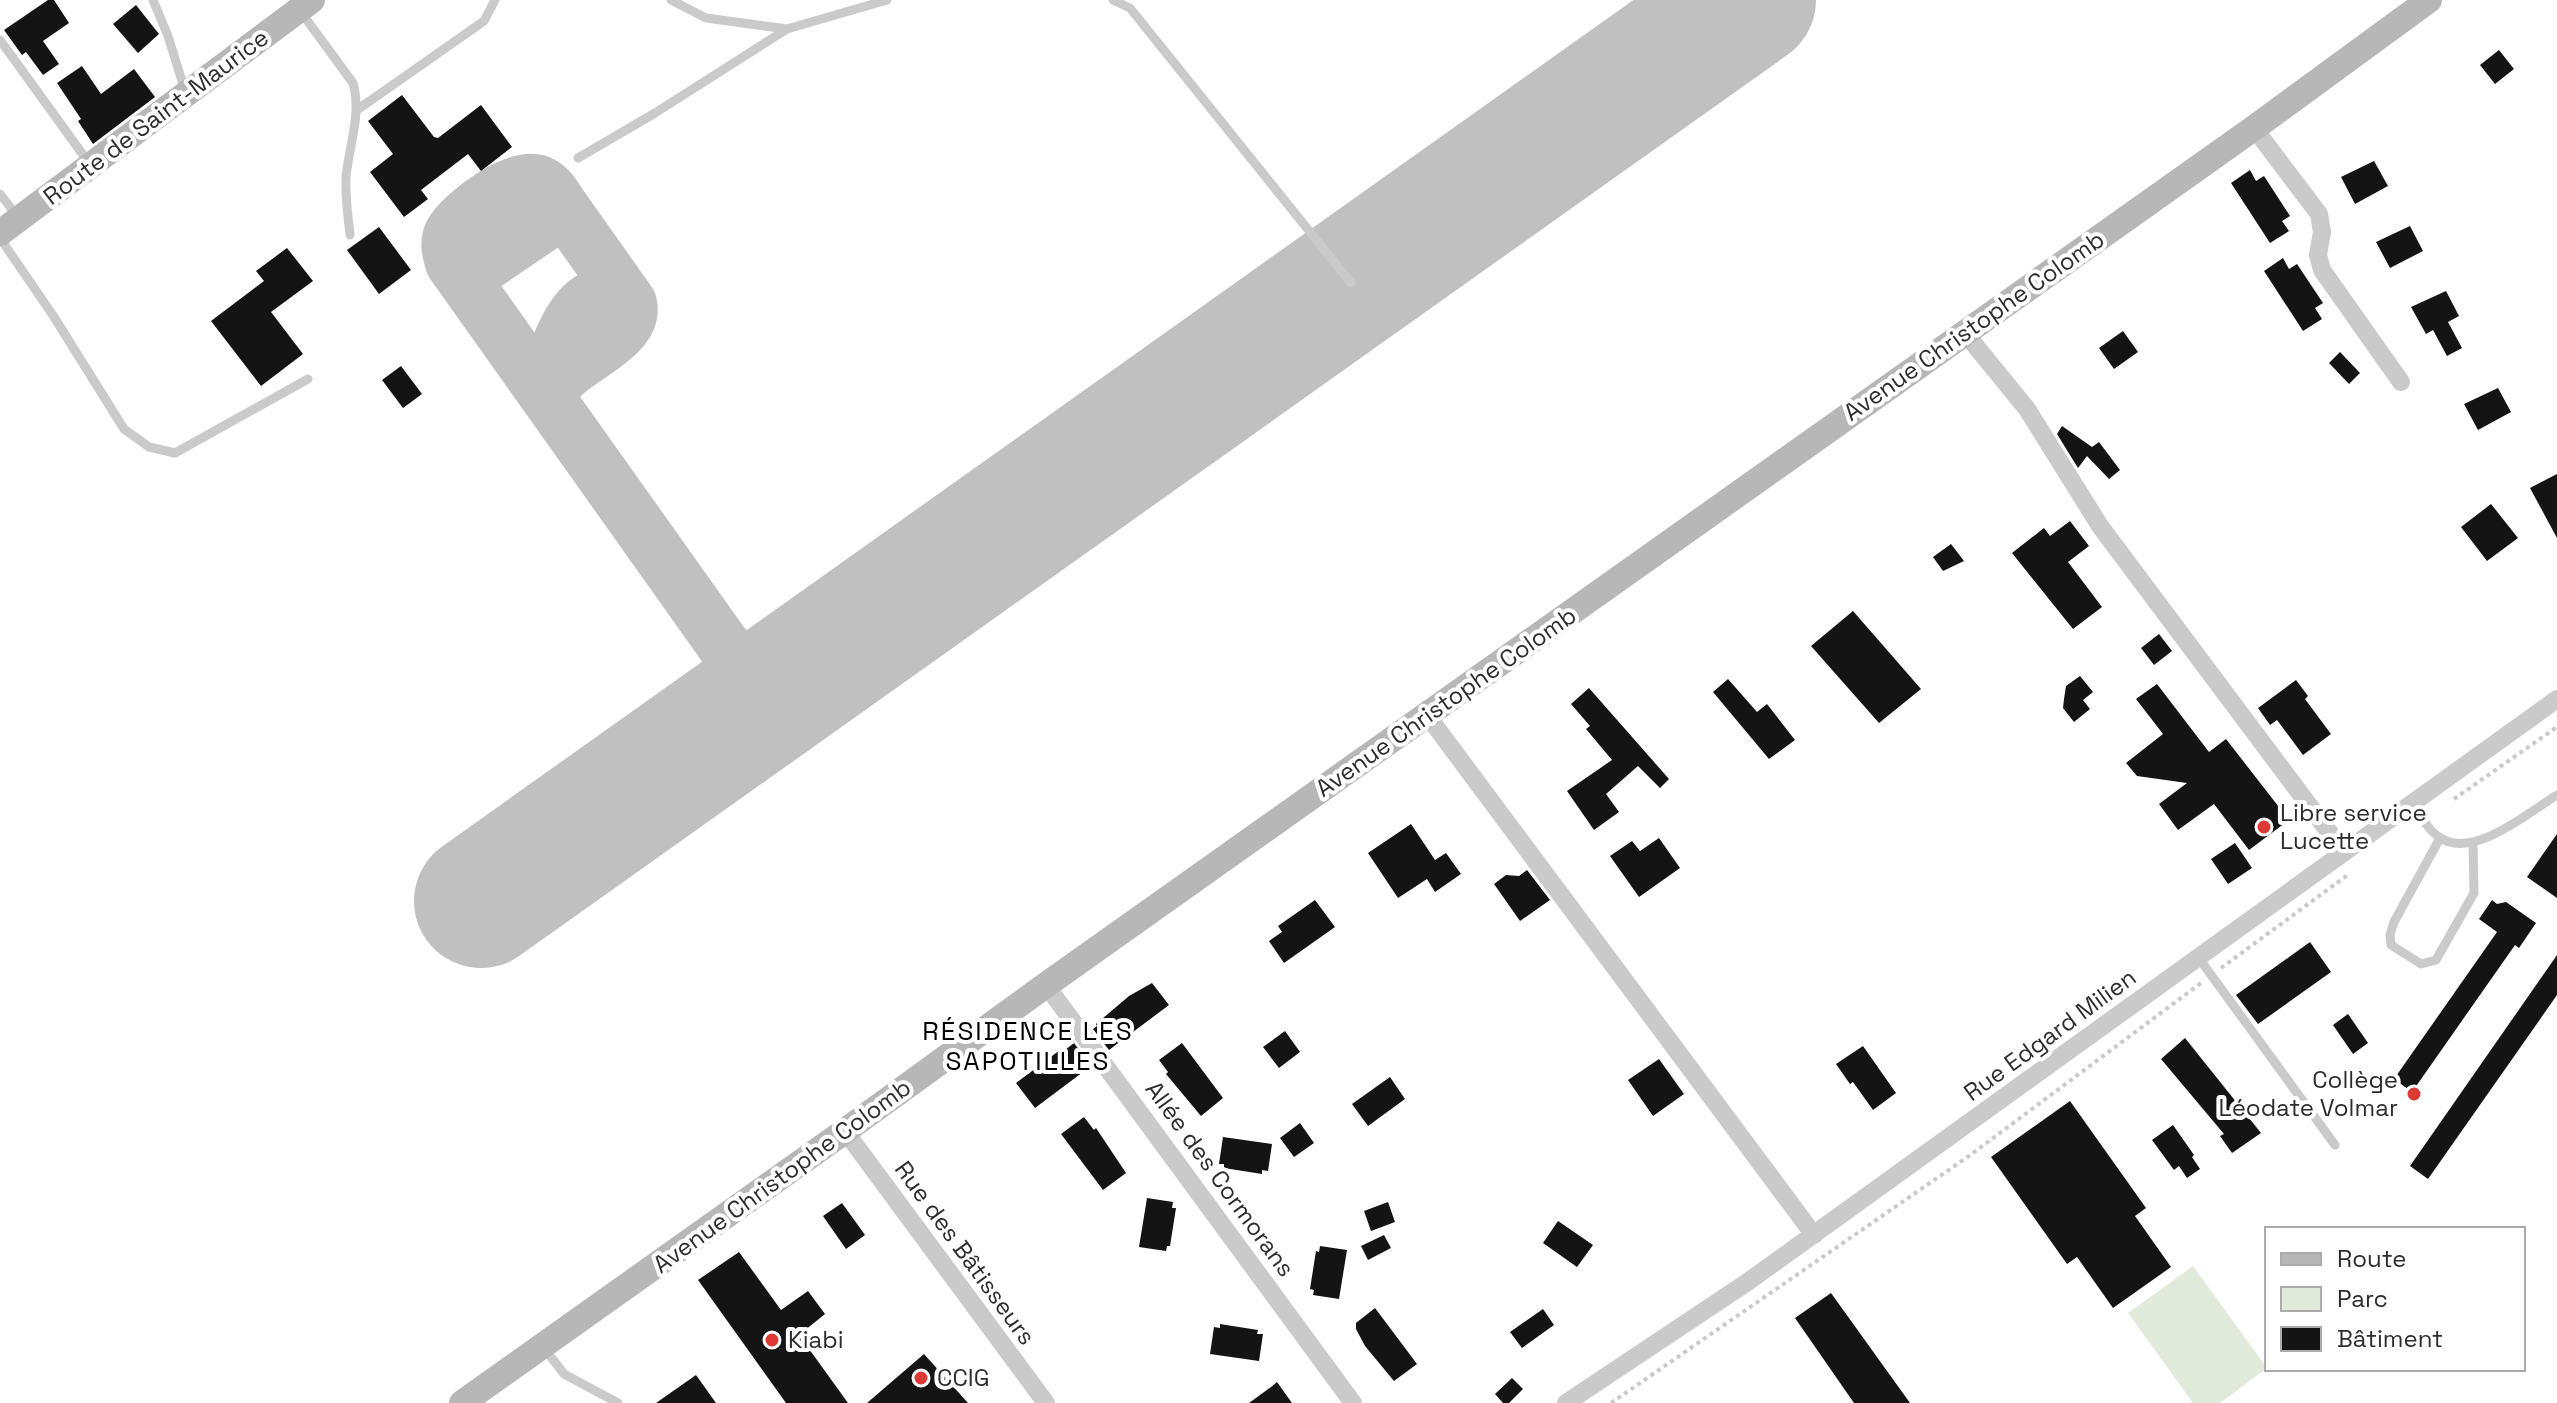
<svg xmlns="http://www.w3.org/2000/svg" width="2557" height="1403" viewBox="0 0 2557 1403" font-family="'Space Grotesk',sans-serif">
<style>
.green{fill:#e2eadb}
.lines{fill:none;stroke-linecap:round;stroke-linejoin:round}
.taxiway{stroke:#c0c0c0;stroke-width:54}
.runway{stroke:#c0c0c0;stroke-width:134}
.building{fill:#141414}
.path{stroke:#cacaca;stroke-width:4;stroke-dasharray:4 4;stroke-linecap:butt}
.lane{stroke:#cacaca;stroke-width:9}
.street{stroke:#cacaca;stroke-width:18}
.secondary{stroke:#b7b7b7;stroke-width:26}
.poi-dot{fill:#de3a35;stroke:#fff;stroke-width:3}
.labels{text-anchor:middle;stroke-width:8;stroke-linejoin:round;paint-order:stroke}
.street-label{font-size:24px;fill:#2d2d2d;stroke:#fff}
.poi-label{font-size:24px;fill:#2d2d2d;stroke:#fff;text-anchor:start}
.neighbourhood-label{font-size:26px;letter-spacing:2px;fill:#000;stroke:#fff}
</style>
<rect width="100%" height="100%" fill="#fff"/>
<polygon class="green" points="2193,1266 2267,1368 2220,1403 2193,1403 2128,1313"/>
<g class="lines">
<g class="taxiway">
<path d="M471,287V280L477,270L555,217L560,204C554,195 549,186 539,182C516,173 462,213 451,233C446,243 449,252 452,263L732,657C746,697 732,714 705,742"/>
<path d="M547,371C564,336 575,284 624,295"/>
<path d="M551,401C553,393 555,384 561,378C579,357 638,336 630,303L560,204"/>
<path d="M732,657C762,675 776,675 809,668"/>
<path d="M481,901C424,862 531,854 552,851"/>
</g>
<polyline class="runway" points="481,901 1749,0"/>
</g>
<g class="building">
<polygon points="48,0 54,0 69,23 43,41 59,64 43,75 26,52 22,55 4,30"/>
<polygon points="136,5 159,34 138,53 113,24"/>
<polygon points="2499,50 2514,69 2495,84 2480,65"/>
<polygon points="82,66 101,94 134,69 155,97 93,144 78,121 81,119 57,83"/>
<polygon points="402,95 434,137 438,138 481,105 512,147 481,171 468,154 421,190 428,199 404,217 370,172 393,154 368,121"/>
<polygon points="2374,161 2388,186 2355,204 2341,177"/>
<polygon points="2250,170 2256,181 2264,176 2290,216 2282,221 2289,231 2270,243 2231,183"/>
<polygon points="2410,226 2423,251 2390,268 2376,242"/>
<polygon points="379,227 411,270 379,294 347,250"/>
<polygon points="287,248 313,281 271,312 303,354 261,386 211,321 264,281 256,271"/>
<polygon points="2283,258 2289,269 2297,264 2323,303 2315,308 2322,319 2303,331 2264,271"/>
<polygon points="2446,291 2459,316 2448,322 2462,348 2447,356 2433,330 2426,334 2411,307"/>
<polygon points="2123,331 2138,352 2114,369 2099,348"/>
<polygon points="2340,352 2360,373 2349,384 2329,363"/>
<polygon points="401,366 422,394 403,408 382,380"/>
<polygon points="2498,388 2511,412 2478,430 2464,404"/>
<polygon points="2062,426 2092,447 2099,442 2120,470 2109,479 2087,456 2078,468 2057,434"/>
<polygon points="2557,474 2557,538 2530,488"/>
<polygon points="2491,504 2518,538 2487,561 2461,527"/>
<polygon points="2070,521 2089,546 2068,562 2102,607 2073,629 2012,553 2044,528 2050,536"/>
<polygon points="1951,544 1964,561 1943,571 1933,557"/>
<polygon points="1853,611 1921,689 1879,723 1811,646"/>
<polygon points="2159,634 2172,651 2154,665 2141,648"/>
<polygon points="2080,676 2093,692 2083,700 2090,709 2074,722 2063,708 2064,699 2066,686"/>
<polygon points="1728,679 1757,712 1767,704 1795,740 1769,759 1713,692"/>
<polygon points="2296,680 2308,696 2305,699 2331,734 2303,755 2277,720 2270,725 2258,708"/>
<polygon points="2157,684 2209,752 2226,739 2289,820 2249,850 2214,804 2178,830 2159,804 2187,783 2137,776 2126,763 2163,734 2136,699"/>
<polygon points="1589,688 1669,779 1660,788 1638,766 1606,794 1619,812 1594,830 1567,791 1612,760 1586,729 1590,726 1571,704"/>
<polygon points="1411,824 1435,860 1446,853 1461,874 1435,892 1427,879 1398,898 1368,853"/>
<polygon points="2557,834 2557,898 2527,877"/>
<polygon points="1659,838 1680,868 1639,897 1610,856 1632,841 1640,851"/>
<polygon points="2235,843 2252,868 2228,884 2211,859"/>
<polygon points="1527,870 1550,900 1520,921 1494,884 1506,875 1519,876"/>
<polygon points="1315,900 1335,927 1284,963 1269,941 1282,932 1278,926"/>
<polygon points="2492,900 2497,904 2506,902 2536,923 2519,948 2515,945 2412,1092 2394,1079 2497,932 2479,919"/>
<polygon points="2310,942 2331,972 2258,1024 2236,995"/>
<polygon points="2557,955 2557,995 2428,1179 2410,1166"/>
<polygon points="1152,983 1169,1005 1109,1050 1093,1029 1097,1026 1096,1024 1129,996"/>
<polygon points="2348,1014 2368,1043 2353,1054 2333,1025"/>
<polygon points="1285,1031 1300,1052 1279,1068 1263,1047"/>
<polygon points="2185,1038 2261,1133 2232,1153 2220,1136 2224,1134 2161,1059"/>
<polygon points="1074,1043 1091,1066 1035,1108 1016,1083 1060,1050 1061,1053"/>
<polygon points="1182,1043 1223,1098 1201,1116 1166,1074 1168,1072 1159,1060"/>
<polygon points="1863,1046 1896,1093 1873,1110 1853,1082 1850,1084 1836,1064"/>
<polygon points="1659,1059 1684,1094 1653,1116 1628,1080"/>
<polygon points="1390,1077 1405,1099 1368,1126 1352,1104"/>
<polygon points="2070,1101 2146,1208 2135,1216 2171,1267 2113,1308 2077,1257 2067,1264 1991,1157"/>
<polygon points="1084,1117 1094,1130 1096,1128 1126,1173 1103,1190 1061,1134"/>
<polygon points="1300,1123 1314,1143 1294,1157 1280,1138"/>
<polygon points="2173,1125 2194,1155 2192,1157 2200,1169 2187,1178 2179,1166 2174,1170 2152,1140"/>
<polygon points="1223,1137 1272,1144 1268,1171 1262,1170 1262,1174 1224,1168 1224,1164 1219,1164"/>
<polygon points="1147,1198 1173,1202 1172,1208 1176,1208 1170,1246 1167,1246 1166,1251 1139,1247"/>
<polygon points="1388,1202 1395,1222 1371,1231 1364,1211"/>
<polygon points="842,1203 865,1235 846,1249 823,1216"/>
<polygon points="1558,1221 1593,1245 1577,1267 1543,1243"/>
<polygon points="1384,1235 1391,1248 1368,1260 1361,1246"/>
<polygon points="1320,1246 1347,1250 1339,1299 1313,1295 1314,1290 1310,1289 1316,1251 1319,1252"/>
<polygon points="739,1252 781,1310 808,1291 825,1314 799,1335 848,1403 786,1403 698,1280"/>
<polygon points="1831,1293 1910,1403 1854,1403 1795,1318"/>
<polygon points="1375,1308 1417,1364 1394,1381 1365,1346 1356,1329 1356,1323"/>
<polygon points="1543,1309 1554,1325 1522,1348 1510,1332"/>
<polygon points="1220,1324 1258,1330 1257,1334 1263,1334 1259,1361 1210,1354 1214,1327 1220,1328"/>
<polygon points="924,1354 968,1403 867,1403"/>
<polygon points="696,1375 716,1403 656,1403"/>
<polygon points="1512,1378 1523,1389 1509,1403 1503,1403 1495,1394"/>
<polygon points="1277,1382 1292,1403 1249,1403 1271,1387"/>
</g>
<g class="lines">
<g class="path">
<polyline points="2454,799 2557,727"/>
<polyline points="2221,968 2349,874"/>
<polyline points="1611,1403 1969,1156 2201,983"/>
</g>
<g class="lane">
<polyline points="153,0 168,36 185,91"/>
<polyline points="671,0 706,18 787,29 887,0"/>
<polyline points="1113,0 1130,8 1351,283"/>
<path d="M301,12L353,83C362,113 349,146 346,177C345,196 348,216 350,235"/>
<polyline points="0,40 89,163"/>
<polyline points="357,110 484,21 495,0"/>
<polyline points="578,158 655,113 787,29"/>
<polyline points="0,194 17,216"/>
<polyline points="0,238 54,317 124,429 149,447 175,453 308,379"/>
<path d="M2414,802C2420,815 2427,829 2439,837C2472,861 2529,812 2557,795"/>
<polyline points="2440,838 2394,922 2390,935 2391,945 2421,964 2436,960 2474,893 2473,843"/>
<polyline points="2198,957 2335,1145"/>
<polyline points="545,1349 564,1374 618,1403"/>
</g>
<g class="street">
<polyline points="2254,128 2319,214 2322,232 2318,255 2322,270 2401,382"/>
<polyline points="1965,333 2027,409 2100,526 2344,852"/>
<polyline points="1427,715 1814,1235"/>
<polyline points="1046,985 1353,1403"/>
<polyline points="845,1131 1046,1403"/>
<polyline points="1566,1403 1749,1281 2557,699"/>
</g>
<g class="secondary">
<polyline points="0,233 312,0"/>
<polyline points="462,1403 845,1131 1046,985 2254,128 2429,0"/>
</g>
</g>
<g class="poi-dot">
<circle cx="2264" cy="827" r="8"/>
<circle cx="2414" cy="1094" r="8"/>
<circle cx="772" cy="1340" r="8"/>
<circle cx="921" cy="1378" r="8"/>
</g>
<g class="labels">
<g class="street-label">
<text transform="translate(156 117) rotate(-37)" y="8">Route de Saint-Maurice</text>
<text transform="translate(1974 326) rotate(-35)" y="8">Avenue Christophe Colomb</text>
<text transform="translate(1446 702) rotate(-35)" y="8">Avenue Christophe Colomb</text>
<text transform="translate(2050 1035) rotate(-36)" y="8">Rue Edgard Milien</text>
<text transform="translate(782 1176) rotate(-36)" y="8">Avenue Christophe Colomb</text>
<text transform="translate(1220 1179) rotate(54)" y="8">Allée des Cormorans</text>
<text transform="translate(965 1253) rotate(54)" y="8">Rue des Bâtisseurs</text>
</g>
<g class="poi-label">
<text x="2280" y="821">Libre service<tspan x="2280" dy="28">Lucette</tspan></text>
<text x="2398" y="1088" text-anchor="end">Collège<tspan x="2398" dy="28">Léodate Volmar</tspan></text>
<text x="788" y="1348">Kiabi</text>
<text x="937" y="1386">CCIG</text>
</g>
<g class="neighbourhood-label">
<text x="1028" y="1040">RÉSIDENCE LES<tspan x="1028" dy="30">SAPOTILLES</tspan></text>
</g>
</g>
<rect x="2265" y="1227" width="260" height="144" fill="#ffffff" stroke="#ababab" stroke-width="2"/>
<rect x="2281" y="1253" width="40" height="12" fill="#b7b7b7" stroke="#ababab" stroke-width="2"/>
<text x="2337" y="1267" font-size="24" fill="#2d2d2d">Route</text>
<rect x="2281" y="1287" width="40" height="24" fill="#e2eadb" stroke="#ababab" stroke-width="2"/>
<text x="2337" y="1307" font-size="24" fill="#2d2d2d">Parc</text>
<rect x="2281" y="1327" width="40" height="24" fill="#141414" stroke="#ababab" stroke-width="2"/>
<text x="2337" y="1347" font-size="24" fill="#2d2d2d">Bâtiment</text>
</svg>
